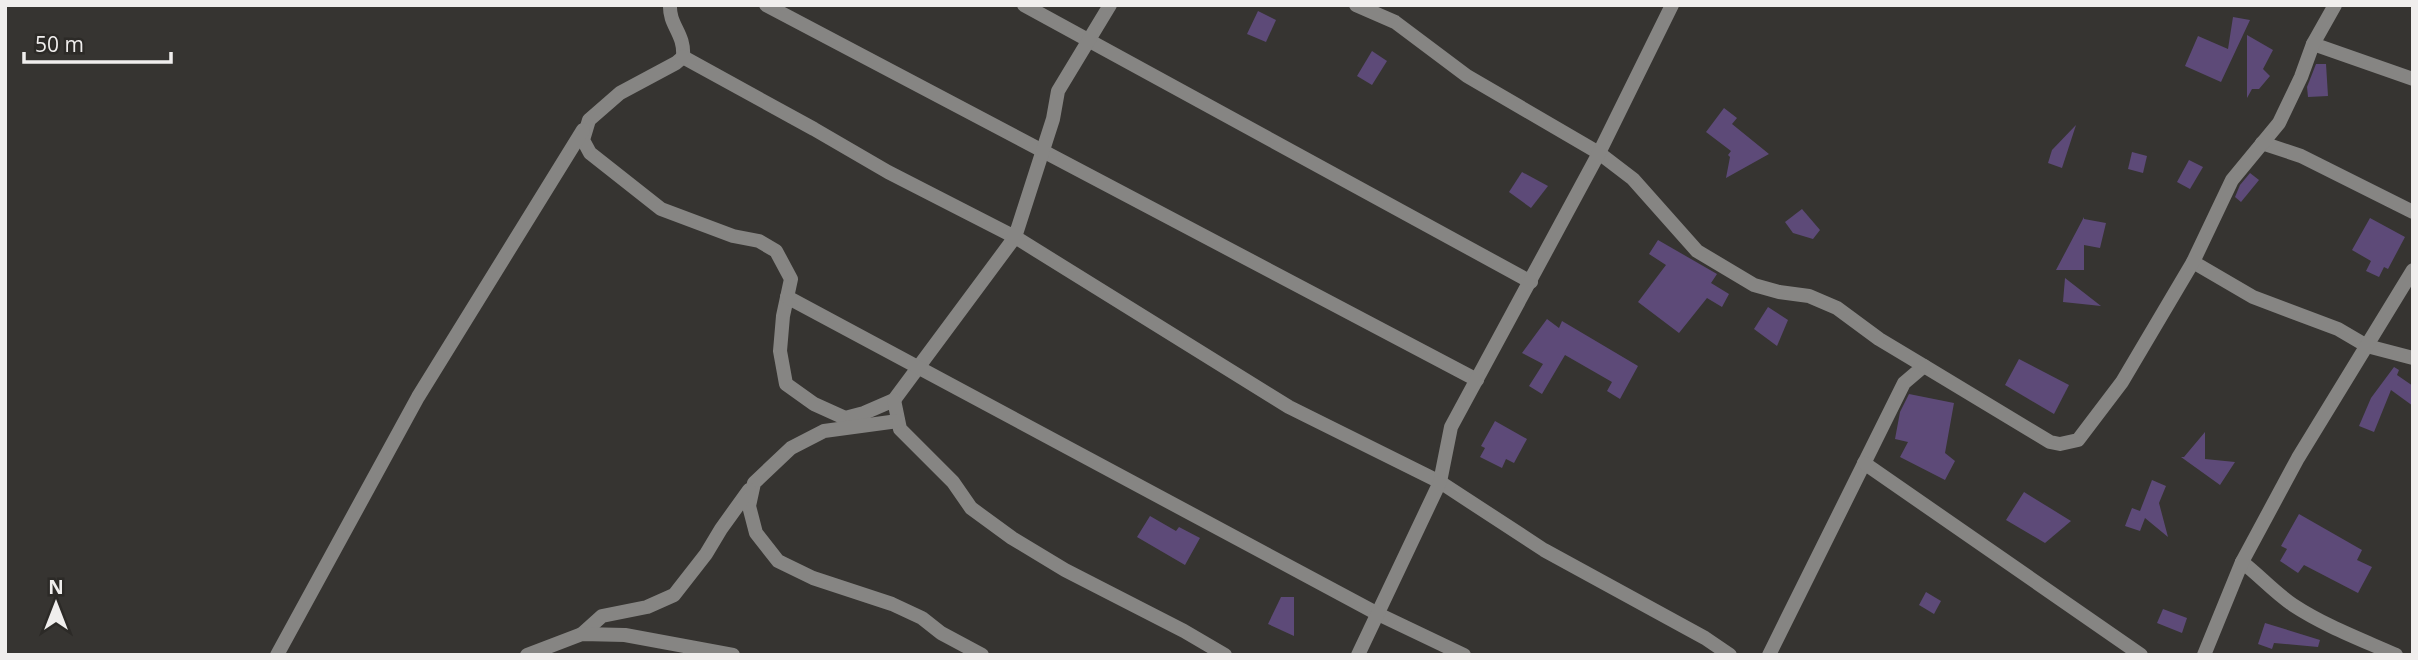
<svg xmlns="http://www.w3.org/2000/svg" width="2418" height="660" viewBox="0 0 2418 660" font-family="'Open Sans',sans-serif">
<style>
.building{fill:#5d4a78}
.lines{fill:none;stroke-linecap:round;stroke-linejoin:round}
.minor{stroke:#868583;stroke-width:14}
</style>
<rect width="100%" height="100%" fill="#363431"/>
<g class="building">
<polygon points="1258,11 1276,20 1266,42 1247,34"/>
<polygon points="2233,17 2250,20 2221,82 2185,66 2198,36 2228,49"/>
<polygon points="2247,35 2273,50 2263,69 2270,76 2259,89 2252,89 2247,98"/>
<polygon points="1372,51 1387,61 1372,85 1357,76"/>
<polygon points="2316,64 2326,64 2328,96 2308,97 2307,87"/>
<polygon points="1724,108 1737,118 1732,124 1769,154 1726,178 1730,157 1728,155 1731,151 1706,132"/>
<polygon points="2076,125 2062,168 2048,163 2052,150"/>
<polygon points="2132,152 2147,156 2143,173 2128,169"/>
<polygon points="2189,160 2203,167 2190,189 2177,182"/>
<polygon points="1522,172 1548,186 1531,208 1509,192"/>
<polygon points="2250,173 2259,180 2241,202 2235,197 2240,185"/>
<polygon points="1802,209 1820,230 1813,239 1793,233 1785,222"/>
<polygon points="2084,217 2084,219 2106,223 2100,248 2084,245 2084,270 2056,270"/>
<polygon points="2370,218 2405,237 2388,269 2384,267 2379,277 2366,271 2371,261 2352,250"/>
<polygon points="1658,240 1717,274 1711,283 1729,294 1722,307 1707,298 1679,333 1638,302 1666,265 1649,254"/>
<polygon points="2065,278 2101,306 2063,302"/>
<polygon points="1768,307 1788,320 1777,346 1754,329"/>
<polygon points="1547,319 1559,328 1562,321 1638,366 1620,399 1607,391 1612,382 1565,355 1542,394 1529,386 1543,364 1522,353"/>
<polygon points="2019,359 2069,385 2054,414 2005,385"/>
<polygon points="2394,367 2399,370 2397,375 2413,386 2413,406 2391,390 2374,432 2359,426 2371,398"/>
<polygon points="1909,394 1954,403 1945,453 1955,461 1945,480 1900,457 1908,442 1895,439 1900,412"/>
<polygon points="1495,421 1527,439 1514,463 1506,459 1502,468 1480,457 1485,448 1481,446"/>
<polygon points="2205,432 2205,459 2235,462 2220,485 2181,457 2184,457"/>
<polygon points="2152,480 2166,486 2159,503 2168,537 2145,518 2140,531 2125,526 2132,508 2140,511"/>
<polygon points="2024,492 2071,521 2045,543 2006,520"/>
<polygon points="2299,514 2362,550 2357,560 2372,567 2358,593 2304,565 2298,573 2280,561 2287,549 2281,546"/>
<polygon points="1150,516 1176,531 1179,527 1200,538 1185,565 1137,537"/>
<polygon points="1926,592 1941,601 1934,614 1919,605"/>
<polygon points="1281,597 1294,597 1294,636 1268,624"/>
<polygon points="2163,609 2187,618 2182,633 2157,623"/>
<polygon points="2265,623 2320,640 2318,647 2274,643 2272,649 2258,644"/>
</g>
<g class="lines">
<g class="minor">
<path d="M670,5C669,26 685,33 683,57"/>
<polyline points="766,5 1477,380"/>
<polyline points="1024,5 1531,282"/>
<polyline points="1110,5 1058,91 1053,119 1015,237 888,172 814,129 683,57 676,63 620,93 589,120 583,140 590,153 661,209 733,236 759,241 776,251 791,279 783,316 780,351 786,384 814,404 845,418 864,413 894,400 1015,237 1289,407 1440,482 1544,550 1705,638 1730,655"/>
<polyline points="1356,5 1395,22 1467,76 1599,153 1633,179 1697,251 1754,285 1779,292 1809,296 1837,308 1879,339 1924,366 1904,383 1769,655"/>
<polyline points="2313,44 2413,79"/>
<polyline points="2262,143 2301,156 2413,212"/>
<polyline points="2193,262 2253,297 2338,329 2367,346 2413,358"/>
<polyline points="787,297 1378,614 1464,655"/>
<polyline points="1924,366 2050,442 2060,444 2078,440 2122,382 2193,262 2232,180 2279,123 2301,77 2313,44 2335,5"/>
<polyline points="894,400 900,429 953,482 971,508 1012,538 1065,570 1184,631 1225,655"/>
<polyline points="898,421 824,431 791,448 754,483 749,506 756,533 778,561 813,578 892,604 922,618 941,633 982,655"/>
<polyline points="1864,463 2141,655"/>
<path d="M2242,562C2260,576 2274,592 2293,605C2325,626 2360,639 2396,655"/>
<polyline points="582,634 602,616 647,607 674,595 706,554 721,529 749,490"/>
<polyline points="277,655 418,397 583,130"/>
<polyline points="527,655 582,634 625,635 733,655"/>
<polyline points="1358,655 1440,482 1451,427 1599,153 1672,5"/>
<polyline points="2204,655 2242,562 2298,458 2413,270"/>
</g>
</g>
<rect width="2418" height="660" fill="none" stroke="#f0eeed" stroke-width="14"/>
<g transform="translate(56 604)" stroke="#2c2a27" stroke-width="5" paint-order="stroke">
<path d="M0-5L12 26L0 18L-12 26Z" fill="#f0eeed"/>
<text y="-10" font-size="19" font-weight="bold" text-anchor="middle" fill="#f0eeed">N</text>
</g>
<path d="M24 52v10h147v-10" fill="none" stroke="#f0eeed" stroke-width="3.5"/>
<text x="35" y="52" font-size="21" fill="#f0eeed" stroke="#2c2a27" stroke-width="5" paint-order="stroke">50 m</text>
</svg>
